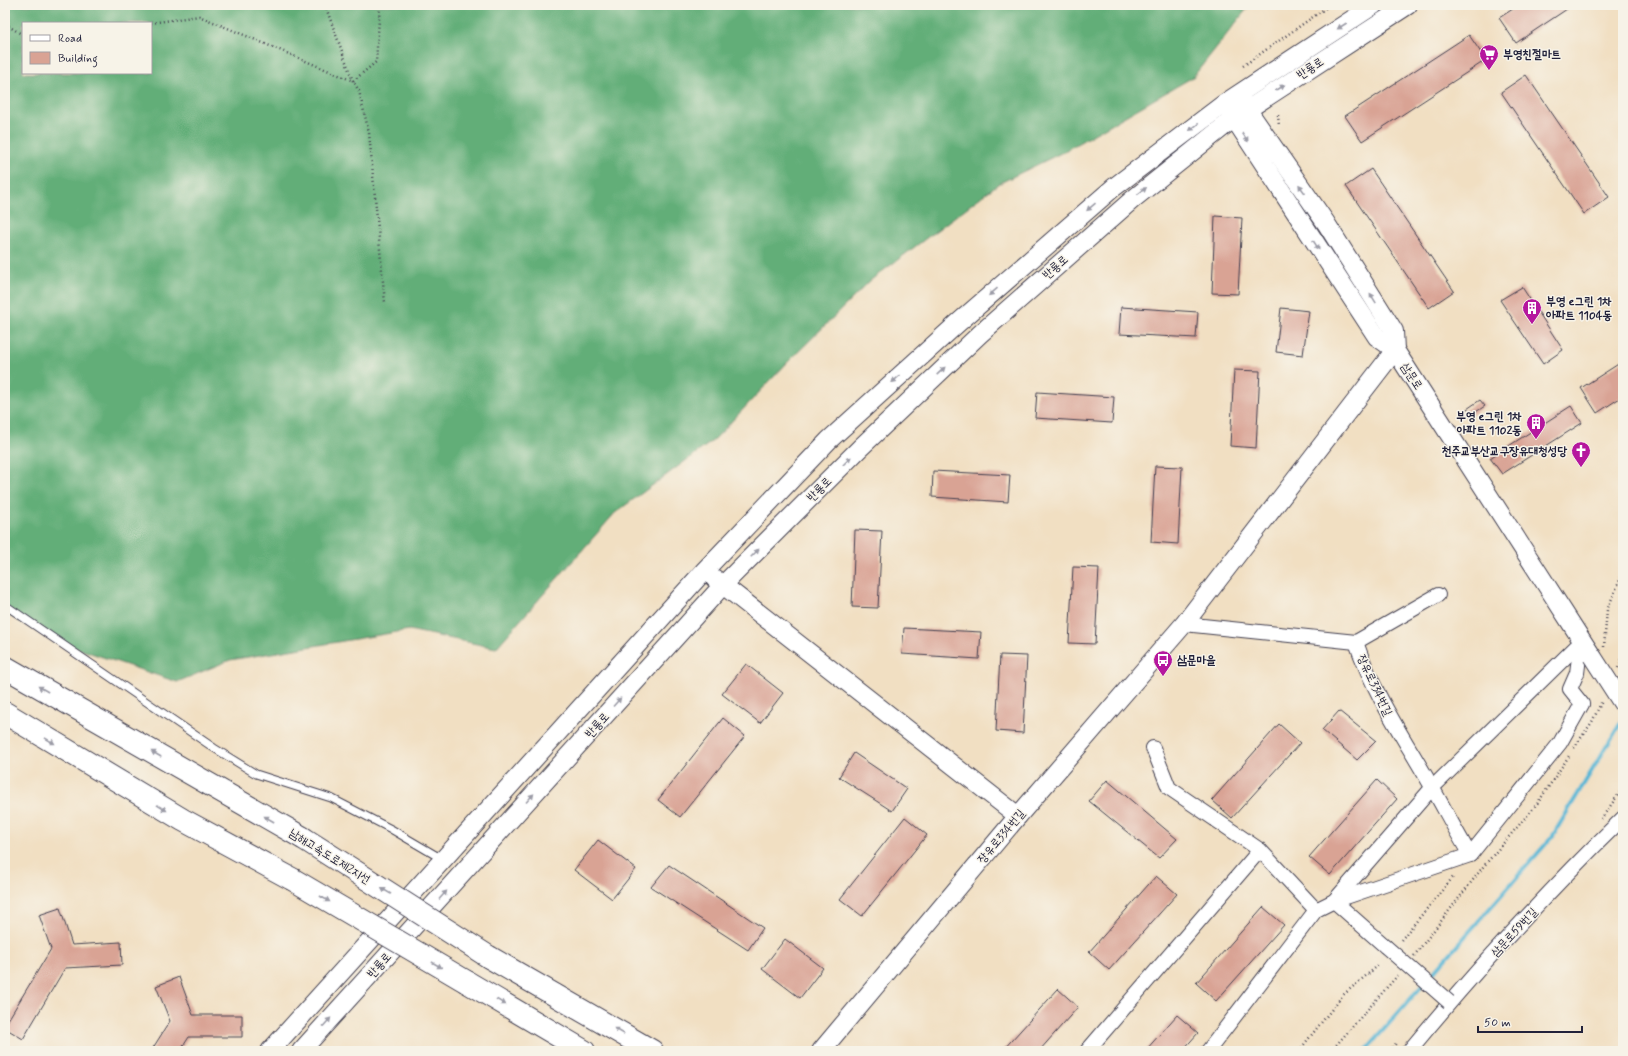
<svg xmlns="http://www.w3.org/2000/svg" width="1628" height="1056" viewBox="0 0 1628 1056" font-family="Mynerve,'Poor Story',sans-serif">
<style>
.forest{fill:#62ae78;stroke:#42685a;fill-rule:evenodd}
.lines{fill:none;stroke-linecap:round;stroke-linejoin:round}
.stream{stroke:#56b6d5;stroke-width:4}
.building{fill:#d9a394}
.service-casing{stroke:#413e4f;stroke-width:9}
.minor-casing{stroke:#413e4f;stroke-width:16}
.tertiary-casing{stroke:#413e4f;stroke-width:20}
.motorway-casing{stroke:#413e4f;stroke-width:24}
.path{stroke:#413e4f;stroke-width:2.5;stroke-dasharray:1 3;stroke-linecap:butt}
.service{stroke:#fff;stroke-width:7}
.minor{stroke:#fff;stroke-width:14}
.tertiary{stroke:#fff;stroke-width:18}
.motorway{stroke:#fff;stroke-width:22}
.minor-bridge-casing{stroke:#413e4f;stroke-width:16;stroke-linecap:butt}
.tertiary-bridge-casing{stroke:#413e4f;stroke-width:20;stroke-linecap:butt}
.motorway-bridge-casing{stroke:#413e4f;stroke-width:24;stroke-linecap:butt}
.minor-bridge{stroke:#fff;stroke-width:14}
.tertiary-bridge{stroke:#fff;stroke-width:18}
.motorway-bridge{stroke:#fff;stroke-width:22}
.oneway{fill:#9c9ca7}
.labels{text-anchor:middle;stroke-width:3;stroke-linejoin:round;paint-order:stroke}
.poi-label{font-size:12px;font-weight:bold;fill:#22223b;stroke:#f7f3e8;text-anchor:start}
.street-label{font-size:12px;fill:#22223b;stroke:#f7f3e8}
</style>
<rect width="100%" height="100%" fill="#f7f3e8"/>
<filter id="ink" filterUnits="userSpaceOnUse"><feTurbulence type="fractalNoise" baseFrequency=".025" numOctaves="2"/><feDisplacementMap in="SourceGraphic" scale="8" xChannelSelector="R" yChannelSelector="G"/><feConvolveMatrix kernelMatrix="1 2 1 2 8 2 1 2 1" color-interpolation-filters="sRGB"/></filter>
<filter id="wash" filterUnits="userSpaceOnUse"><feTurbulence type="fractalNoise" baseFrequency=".012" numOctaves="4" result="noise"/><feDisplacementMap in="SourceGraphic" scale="16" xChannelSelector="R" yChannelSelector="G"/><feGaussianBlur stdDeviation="0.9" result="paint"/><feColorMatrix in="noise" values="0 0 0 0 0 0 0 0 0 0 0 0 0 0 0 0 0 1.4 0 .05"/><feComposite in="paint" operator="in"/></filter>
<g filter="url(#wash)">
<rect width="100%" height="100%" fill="#f1dfc2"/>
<path class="forest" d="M5,5H1250L1193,77L1061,153L998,184L871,280L786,364L714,440L615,513L496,648L409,630L230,660L177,682L55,641L5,613ZM23,23H151V73H23Z"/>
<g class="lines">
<polyline class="stream" points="1365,1051 1552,837 1623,719"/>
</g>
<g id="blocks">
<g class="building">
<polygon points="1519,5 1573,5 1516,43 1499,18"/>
<polygon points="1469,35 1486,60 1362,141 1345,116"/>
<polygon points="1526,75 1609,197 1584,214 1501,92"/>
<polygon points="1371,169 1454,291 1429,308 1346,186"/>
<polygon points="1215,216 1242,218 1238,294 1212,293"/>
<polygon points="1522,287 1563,350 1543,364 1500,300"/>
<polygon points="1121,307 1198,312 1196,338 1119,334"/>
<polygon points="1281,308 1309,311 1303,355 1276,352"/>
<polygon points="1623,361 1623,396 1597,413 1581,388"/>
<polygon points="1234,370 1260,371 1256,448 1230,446"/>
<polygon points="1037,392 1114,397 1112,423 1035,418"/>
<polygon points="1480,400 1485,406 1468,417 1464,411"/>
<polygon points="1571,406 1582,423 1502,474 1490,458"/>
<polygon points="1155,466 1182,467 1178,544 1151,542"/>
<polygon points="933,471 1010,475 1008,502 932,497"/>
<polygon points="855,530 882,531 878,608 852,607"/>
<polygon points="1073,567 1099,568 1095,644 1069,643"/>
<polygon points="904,628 981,632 979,659 902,654"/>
<polygon points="1000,655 1027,656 1023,733 996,731"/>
<polygon points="746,664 783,693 760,723 722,694"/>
<polygon points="1339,711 1376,741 1357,760 1322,730"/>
<polygon points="723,718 745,736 680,817 658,800"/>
<polygon points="1279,724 1300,743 1232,818 1212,800"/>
<polygon points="854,753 907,789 892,811 839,777"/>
<polygon points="1107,780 1177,839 1159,858 1089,801"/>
<polygon points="1377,780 1397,799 1330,875 1309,857"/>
<polygon points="905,817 927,835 862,916 840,899"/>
<polygon points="598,840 636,869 612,899 574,870"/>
<polygon points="669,865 763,928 748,950 651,887"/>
<polygon points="1156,876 1177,894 1109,970 1089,952"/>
<polygon points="1263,907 1284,925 1216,1001 1196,983"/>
<polygon points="60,908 72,945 121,942 122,965 65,968 23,1039 5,1028 5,1025 51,949 39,915"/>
<polygon points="785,939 823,968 800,998 762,969"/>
<polygon points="179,977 193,1015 242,1015 242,1037 189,1037 180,1051 151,1051 170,1021 156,986"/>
<polygon points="1058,989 1078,1007 1039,1051 1002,1051"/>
<polygon points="1177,1015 1198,1033 1182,1051 1145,1051"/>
</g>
</g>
</g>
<g filter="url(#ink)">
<use href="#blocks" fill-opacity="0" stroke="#413e4f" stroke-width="1"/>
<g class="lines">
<g class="service-casing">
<polyline id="service" points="5,605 214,748 256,774 331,798 391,829 442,859"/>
</g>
<g class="minor-casing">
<g id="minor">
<polyline points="1184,624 1356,642"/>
<path d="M1356,642C1374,695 1404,738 1432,787C1445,810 1457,833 1470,855"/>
<polyline points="1356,642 1438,595"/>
<polyline points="1153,748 1169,788 1260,850 1316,910"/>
<polyline points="1385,946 1334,901 1470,855 1560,743 1582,704 1570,689 1577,673 1581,642"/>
<polyline points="1087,1051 1260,850"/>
<polyline points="1208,1051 1316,910 1334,901 1432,788 1581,642"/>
<path d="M1409,1051C1476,970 1548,891 1623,818"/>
</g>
</g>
<g class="tertiary-casing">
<g id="tertiary">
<polyline points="1240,99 1326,223 1394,331 1395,350"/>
<polyline points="1228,109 1377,337 1395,350 1592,656"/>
<polyline points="714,578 1018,816"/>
<polyline points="270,1051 704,571 829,440 958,323 1113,188 1225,103 1374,5"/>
<polyline points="301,1051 723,585 860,448 980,334 1132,200 1233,119 1408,5"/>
<polyline points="821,1051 1018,816 1184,624 1395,350"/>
</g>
</g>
<g class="motorway-casing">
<g id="motorway">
<polyline points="5,667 303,838"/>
<polyline points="5,713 183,820 292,879"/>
<polyline points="489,957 652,1051"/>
<polyline points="467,982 584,1051"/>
</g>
</g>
<g class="path">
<polyline points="325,5 353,81 359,91 369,133 385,303"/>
<polyline points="151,23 199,16 353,81 376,62 380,5"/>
<polyline points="5,24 23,35"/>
<polyline points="1243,66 1330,5"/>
<polyline points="1278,115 1279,126"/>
<polyline points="1604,647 1607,610 1623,573"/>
<polyline points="1618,668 1623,653"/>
<polyline points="1574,748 1592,722 1602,701"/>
<polyline points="1601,819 1623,788"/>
<polyline points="1401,940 1454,876"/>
<polyline points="1414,956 1483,867 1537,804 1569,756"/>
<polyline points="1299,1051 1343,995 1380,964"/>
<polyline points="1331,1051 1398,975"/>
<polyline points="1390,1051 1397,1042"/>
</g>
<use href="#service" class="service"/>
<use href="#minor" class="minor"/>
<use href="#tertiary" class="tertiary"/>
<use href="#motorway" class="motorway"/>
<g class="minor-bridge-casing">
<polyline id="minor-bridge" points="1385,946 1449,1002"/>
</g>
<g class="tertiary-bridge-casing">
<polyline id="tertiary-bridge" points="1592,656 1623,704"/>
</g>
<g class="motorway-bridge-casing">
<g id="motorway-bridge">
<polyline points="303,838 489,957"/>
<polyline points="292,879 467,982"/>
</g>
</g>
<use href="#minor-bridge" class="minor-bridge"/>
<use href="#tertiary-bridge" class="tertiary-bridge"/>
<use href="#motorway-bridge" class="motorway-bridge"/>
</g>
<defs><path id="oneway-solid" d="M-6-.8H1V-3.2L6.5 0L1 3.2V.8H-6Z"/></defs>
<g class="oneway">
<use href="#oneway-solid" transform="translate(1342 26) rotate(147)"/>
<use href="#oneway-solid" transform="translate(1280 88) rotate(-33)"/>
<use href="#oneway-solid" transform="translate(1194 127) rotate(143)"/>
<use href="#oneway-solid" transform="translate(1245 137) rotate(57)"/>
<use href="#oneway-solid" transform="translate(1302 189) rotate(-125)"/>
<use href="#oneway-solid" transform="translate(1142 191) rotate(-38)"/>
<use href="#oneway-solid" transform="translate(1091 207) rotate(139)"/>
<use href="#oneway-solid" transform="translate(1316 245) rotate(57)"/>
<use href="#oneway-solid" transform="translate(993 292) rotate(139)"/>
<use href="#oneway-solid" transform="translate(1373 298) rotate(-122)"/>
<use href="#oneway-solid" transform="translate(941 371) rotate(-44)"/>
<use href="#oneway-solid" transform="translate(896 379) rotate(138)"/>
<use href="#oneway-solid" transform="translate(847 461) rotate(-45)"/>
<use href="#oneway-solid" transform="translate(755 553) rotate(-45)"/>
<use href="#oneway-solid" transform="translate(43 689) rotate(-150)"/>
<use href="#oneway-solid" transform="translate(617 702) rotate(-48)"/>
<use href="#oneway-solid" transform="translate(50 741) rotate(31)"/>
<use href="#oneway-solid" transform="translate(156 754) rotate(-150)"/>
<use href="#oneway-solid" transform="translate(530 798) rotate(-48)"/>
<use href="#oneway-solid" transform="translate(162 808) rotate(31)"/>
<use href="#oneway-solid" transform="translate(269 819) rotate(-150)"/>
<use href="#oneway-solid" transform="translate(386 891) rotate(-148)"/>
<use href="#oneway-solid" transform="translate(443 895) rotate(-48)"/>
<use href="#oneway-solid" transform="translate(325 899) rotate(30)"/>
<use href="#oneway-solid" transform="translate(437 965) rotate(30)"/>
<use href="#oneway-solid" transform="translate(501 1002) rotate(31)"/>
<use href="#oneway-solid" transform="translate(327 1022) rotate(-48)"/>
<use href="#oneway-solid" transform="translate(619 1031) rotate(-150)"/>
</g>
</g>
<defs>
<g id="supermarket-pin" transform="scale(1)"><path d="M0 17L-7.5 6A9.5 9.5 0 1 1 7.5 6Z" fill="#b5179e" stroke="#f7f3e8"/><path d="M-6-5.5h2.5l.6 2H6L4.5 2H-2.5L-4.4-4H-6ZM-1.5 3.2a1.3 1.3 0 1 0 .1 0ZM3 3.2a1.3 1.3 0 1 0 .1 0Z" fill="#fff"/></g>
<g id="building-pin" transform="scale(1)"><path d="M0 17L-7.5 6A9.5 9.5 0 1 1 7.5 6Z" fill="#b5179e" stroke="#f7f3e8"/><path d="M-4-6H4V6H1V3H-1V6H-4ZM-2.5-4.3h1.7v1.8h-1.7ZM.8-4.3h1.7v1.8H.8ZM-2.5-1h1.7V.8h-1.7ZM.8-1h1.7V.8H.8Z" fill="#fff"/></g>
<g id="church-pin" transform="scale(1)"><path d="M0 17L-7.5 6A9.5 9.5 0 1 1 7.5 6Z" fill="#b5179e" stroke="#f7f3e8"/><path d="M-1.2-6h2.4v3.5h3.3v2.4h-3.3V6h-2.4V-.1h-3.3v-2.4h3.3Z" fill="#fff"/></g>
<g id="bus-pin" transform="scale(1)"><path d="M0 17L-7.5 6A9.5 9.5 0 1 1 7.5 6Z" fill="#b5179e" stroke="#f7f3e8"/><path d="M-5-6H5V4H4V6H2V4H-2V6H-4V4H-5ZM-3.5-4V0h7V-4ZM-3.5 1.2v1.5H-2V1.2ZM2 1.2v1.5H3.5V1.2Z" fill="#fff"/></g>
</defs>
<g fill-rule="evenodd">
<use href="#supermarket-pin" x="1489" y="54"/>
<use href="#building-pin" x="1532" y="308"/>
<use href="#building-pin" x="1536" y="423"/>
<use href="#church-pin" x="1581" y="451"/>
<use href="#bus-pin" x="1163" y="660"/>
</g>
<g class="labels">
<g class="poi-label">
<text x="1503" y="58">부영친절마트</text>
<text x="1546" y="305">부영 e그린 1차<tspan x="1546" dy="14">아파트 1104동</tspan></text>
<text x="1522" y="420" text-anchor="end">부영 e그린 1차<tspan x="1522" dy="14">아파트 1102동</tspan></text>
<text x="1567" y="455" text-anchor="end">천주교부산교구장유대청성당</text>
<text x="1177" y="664">삼문마을</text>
</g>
<g class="street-label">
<text transform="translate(1310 68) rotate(-33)" y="4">반룡로</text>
<text transform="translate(1055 267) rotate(-41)" y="4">반룡로</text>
<text transform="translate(1412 376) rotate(57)" y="4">삼문로</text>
<text transform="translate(819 489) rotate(-45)" y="4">반룡로</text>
<text transform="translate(1375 685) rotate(65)" y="4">장유로334번길</text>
<text transform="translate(597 725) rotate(-48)" y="4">반룡로</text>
<text transform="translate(1001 836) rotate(-50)" y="4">장유로334번길</text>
<text transform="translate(330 856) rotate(32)" y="4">남해고속도로제2지선</text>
<text transform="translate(1514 932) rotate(-47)" y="4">삼문로59번길</text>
<text transform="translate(379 965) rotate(-48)" y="4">반룡로</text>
</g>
</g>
<rect width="1628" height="1056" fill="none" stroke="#f7f3e8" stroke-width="20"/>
<rect x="22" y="22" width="130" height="52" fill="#f7f3e8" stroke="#a29fa3"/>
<rect x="30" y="35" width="20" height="6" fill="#ffffff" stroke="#a29fa3"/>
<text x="58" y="42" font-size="12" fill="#22223b">Road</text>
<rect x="30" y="52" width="20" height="12" fill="#d9a394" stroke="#a29fa3"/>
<text x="58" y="62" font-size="12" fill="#22223b">Building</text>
<path d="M1478 1026v6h104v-6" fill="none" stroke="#22223b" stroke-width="2"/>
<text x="1484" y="1026" font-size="12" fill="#22223b" stroke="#f7f3e8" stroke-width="3" paint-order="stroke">50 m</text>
</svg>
